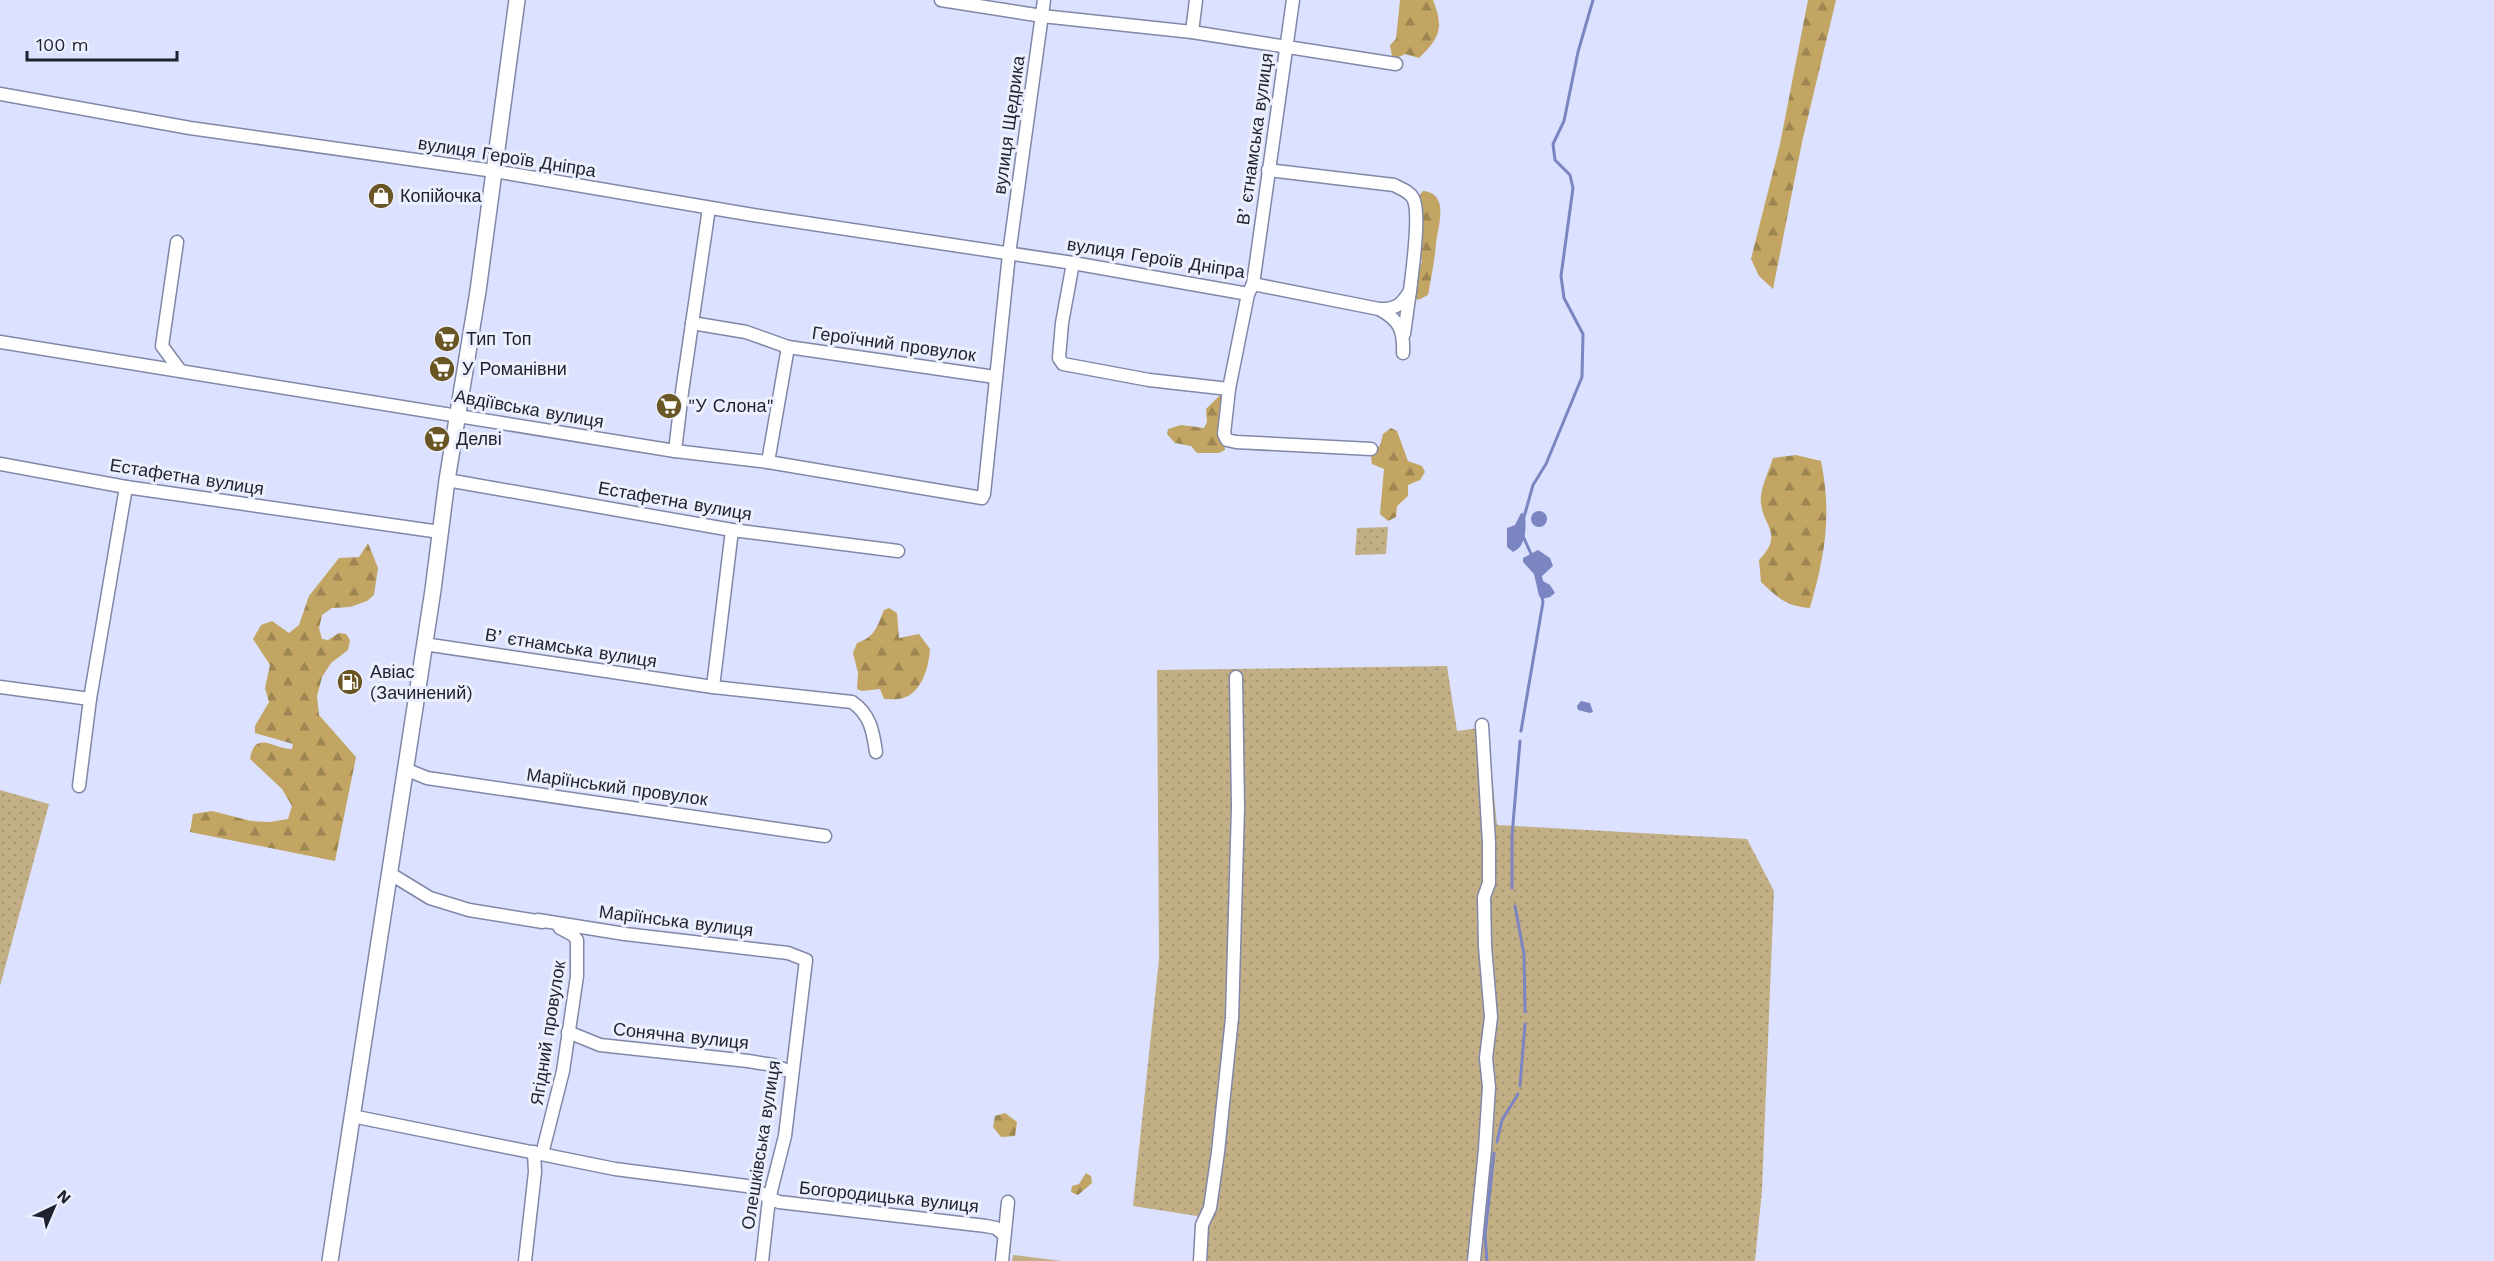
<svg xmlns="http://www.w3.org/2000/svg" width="2494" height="1261" viewBox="0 0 2494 1261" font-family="'Work Sans',sans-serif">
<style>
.forest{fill:url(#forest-firs)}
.park{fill:#c2af85}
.garden{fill:url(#garden-dots)}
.water{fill:#7a85c2}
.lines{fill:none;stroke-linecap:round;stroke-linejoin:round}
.stream{stroke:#7a85c2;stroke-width:3}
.minor-casing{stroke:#8087a7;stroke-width:15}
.major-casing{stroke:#8087a7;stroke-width:18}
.minor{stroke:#fff;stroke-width:12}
.major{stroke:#fff;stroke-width:15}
.labels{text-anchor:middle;stroke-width:6;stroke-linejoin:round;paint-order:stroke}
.street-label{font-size:18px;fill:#1e212e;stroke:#eceffe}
.poi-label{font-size:18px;fill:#1e212e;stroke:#eceffe;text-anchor:start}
</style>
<defs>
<pattern id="forest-firs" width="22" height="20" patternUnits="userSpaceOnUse" patternTransform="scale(1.5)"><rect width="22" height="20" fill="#c2a562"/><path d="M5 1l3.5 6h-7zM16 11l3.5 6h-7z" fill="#9d8651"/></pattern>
<pattern id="garden-dots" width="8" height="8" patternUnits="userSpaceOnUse" patternTransform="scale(1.5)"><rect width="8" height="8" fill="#c2af85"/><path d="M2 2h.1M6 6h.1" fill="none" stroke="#a69673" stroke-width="1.8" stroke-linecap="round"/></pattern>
</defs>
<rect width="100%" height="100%" fill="#dbe1fe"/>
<g class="forest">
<path d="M1400,0H1433C1444,28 1440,38 1419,58L1405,54L1397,58L1392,56L1390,45L1396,39Z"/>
<polygon points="1808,0 1836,0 1802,142 1773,289 1759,276 1751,259 1780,144"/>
<path d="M1423,191C1450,193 1438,227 1436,243C1435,260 1431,278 1428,295L1418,300L1414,297L1417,269L1422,262L1419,250L1418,197Z"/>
<polygon points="1224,391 1225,404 1219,411 1225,450 1219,453 1197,453 1191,446 1175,443 1167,434 1168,429 1181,425 1204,428 1207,422 1206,409"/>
<polygon points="1391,428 1397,431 1408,461 1422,466 1425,472 1420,480 1408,485 1408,496 1397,506 1396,517 1388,521 1380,514 1384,469 1372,464 1371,457 1375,448 1380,446 1383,434"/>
<path d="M1796,455L1821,461C1832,516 1825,555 1810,608C1786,606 1777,597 1761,582L1759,560C1787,531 1758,525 1761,495C1763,483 1769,470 1773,458Z"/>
<path d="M368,543L378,568L374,595L367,601L350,607L332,608L322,615L319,628L322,639L328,640L339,633L346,634L350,640L348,650L331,663L322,677L317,696L319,715L356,757L335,861L190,832L193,814L212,811L251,821L270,822L288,819L292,806L282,789L250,759C255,729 273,749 292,749L293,744L255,733V726L269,702L265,688L270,665L253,639L261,625L272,621L289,633L299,625L309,596L339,558L359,557Z"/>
<path d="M889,608L897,613L899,638L919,634L930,649C929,666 922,693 903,698C897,700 890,699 884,699L880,689L862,691L857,689L858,673L853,653L857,643C875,637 877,627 884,610Z"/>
<polygon points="1005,1113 1017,1122 1015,1136 1001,1137 993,1127 995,1116"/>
<polygon points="1086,1173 1091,1176 1092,1183 1078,1195 1071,1192 1072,1186 1079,1184"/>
</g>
<polygon class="park" points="1013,1255 1062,1261 1012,1261"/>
<g class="garden">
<polygon points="1388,527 1386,554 1355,555 1357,528"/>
<polygon points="1447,666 1457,731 1487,727 1497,825 1747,839 1774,891 1762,1190 1755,1261 1196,1261 1197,1216 1133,1206 1159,959 1157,670"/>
<polygon points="0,790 49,804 0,986"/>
</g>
<g class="water">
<circle cx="1539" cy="519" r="8"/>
<path d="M1521,513L1525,514C1526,527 1527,546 1513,552L1507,547V528L1515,525Z"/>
<polygon points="1538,550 1550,558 1553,566 1542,576 1543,581 1550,585 1555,593 1550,597 1542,599 1539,596 1534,574 1523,562 1523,558"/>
<polygon points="1581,701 1590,703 1593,712 1590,713 1578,710 1577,706"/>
</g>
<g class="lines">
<g class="stream">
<polyline points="1524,517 1533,485 1546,464 1582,377 1583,334 1564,298 1561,276 1573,188 1570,175 1555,160 1553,144 1564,121 1578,52 1593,0"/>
<polyline points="1522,534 1532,556"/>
<polyline points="1521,731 1543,602 1542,597"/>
<polyline points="1512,888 1512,836 1520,741"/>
<polyline points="1515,906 1524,954 1525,1012"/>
<polyline points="1520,1086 1525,1024"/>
<polyline points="1497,1142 1502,1120 1518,1094"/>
<polyline points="1487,1261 1485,1235 1494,1153"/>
</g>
<g class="minor-casing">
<g id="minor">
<polyline points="941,0 1042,16 1192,32 1396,64"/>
<polyline points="1192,32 1196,0"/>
<path d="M0,94L190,128L494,171L753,215L1073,263L1248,294L1253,284L1379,309C1400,320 1404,331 1403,353"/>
<path d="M1268,170L1394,185C1401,189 1409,191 1413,198C1421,212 1412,273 1410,291"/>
<polyline points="177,242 162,346 179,369"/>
<polyline points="1073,263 1062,323 1059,358 1063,364 1149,380 1229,389"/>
<polyline points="1253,284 1293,0"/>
<polyline points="1248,294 1229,389 1224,434 1227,440 1236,442 1371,449"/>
<path d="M1381,309C1397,309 1402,304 1410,291L1404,334"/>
<polyline points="692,323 746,332 788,347 995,377"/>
<polyline points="0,342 675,451 768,462 982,498 984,494 1009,254 1044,0"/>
<polyline points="675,451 682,392 709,208"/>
<polyline points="768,462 788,347"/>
<polyline points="0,464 126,487 440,532"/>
<polyline points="447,480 732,530 898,551"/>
<path d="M424,644L713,687L852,702C870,714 873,731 876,752"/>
<polyline points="0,687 90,699"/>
<polyline points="713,687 732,530"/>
<polyline points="405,769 427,778 825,836"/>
<polyline points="79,786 90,699 126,487"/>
<polyline points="389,873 430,898 469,910 543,922"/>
<polyline points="538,920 625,934 788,953 806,960 785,1136 769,1199 762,1261"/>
<polyline points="568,1032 600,1045 748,1061 773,1065 791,1072"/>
<path d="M352,1116L615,1169L747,1186C759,1190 767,1198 779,1202L986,1226L996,1228L1003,1234"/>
<polyline points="542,1154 563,1071 577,976 577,940 573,935 560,928"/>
<polyline points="525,1261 535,1172 534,1152"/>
<polyline points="1002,1261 1008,1202"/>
<polyline points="1200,1261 1202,1225 1210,1208 1218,1152 1232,1018 1238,807 1236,677"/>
<polyline points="1474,1261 1485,1149 1489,1087 1486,1058 1491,1017 1485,946 1484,897 1489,883 1489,843 1482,725"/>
</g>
</g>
<g class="major-casing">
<polyline id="major" points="330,1261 433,590 447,480 478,291 517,0"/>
</g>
<use href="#minor" class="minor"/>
<use href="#major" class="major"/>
</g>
<defs>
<g id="shop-disc" transform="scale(1.35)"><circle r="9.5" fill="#6a5625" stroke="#eceffe"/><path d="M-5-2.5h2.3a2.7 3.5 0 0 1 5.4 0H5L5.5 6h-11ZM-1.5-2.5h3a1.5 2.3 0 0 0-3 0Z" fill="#fff"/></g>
<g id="supermarket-disc" transform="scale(1.35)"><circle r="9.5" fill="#6a5625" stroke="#eceffe"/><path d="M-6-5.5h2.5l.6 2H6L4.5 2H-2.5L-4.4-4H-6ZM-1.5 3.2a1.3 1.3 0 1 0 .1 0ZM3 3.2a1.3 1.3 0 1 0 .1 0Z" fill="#fff"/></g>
<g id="fuel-disc" transform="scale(1.35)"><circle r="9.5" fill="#6a5625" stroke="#eceffe"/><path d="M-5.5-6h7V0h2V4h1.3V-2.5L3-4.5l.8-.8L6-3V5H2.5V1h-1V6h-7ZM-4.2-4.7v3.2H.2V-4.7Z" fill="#fff"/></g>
</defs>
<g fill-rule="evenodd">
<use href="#shop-disc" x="381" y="196"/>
<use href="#supermarket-disc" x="447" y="339"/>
<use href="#supermarket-disc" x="442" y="369"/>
<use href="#supermarket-disc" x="669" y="406"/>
<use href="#supermarket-disc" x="437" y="439"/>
<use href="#fuel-disc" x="350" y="682"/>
</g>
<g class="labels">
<g class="street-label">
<text transform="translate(1009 125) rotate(-82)" y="6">вулиця Щедрика</text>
<text transform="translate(1255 139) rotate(-82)" y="6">Вʼєтнамська вулиця</text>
<text transform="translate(507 157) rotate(9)" y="6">вулиця Героїв Дніпра</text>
<text transform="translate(1156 258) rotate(9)" y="6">вулиця Героїв Дніпра</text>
<text transform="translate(894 344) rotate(8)" y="6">Героїчний провулок</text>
<text transform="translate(529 409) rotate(10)" y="6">Авдіївська вулиця</text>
<text transform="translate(187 477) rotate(9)" y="6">Естафетна вулиця</text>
<text transform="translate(675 501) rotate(10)" y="6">Естафетна вулиця</text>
<text transform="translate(571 648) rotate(9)" y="6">Вʼєтнамська вулиця</text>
<text transform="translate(617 787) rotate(8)" y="6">Маріїнський провулок</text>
<text transform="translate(676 921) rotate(7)" y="6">Маріїнська вулиця</text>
<text transform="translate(548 1033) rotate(-81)" y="6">Ягідний провулок</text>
<text transform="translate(681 1036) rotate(6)" y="6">Сонячна вулиця</text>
<text transform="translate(761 1145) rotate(-81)" y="6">Олешківська вулиця</text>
<text transform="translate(889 1197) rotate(6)" y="6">Богородицька вулиця</text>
</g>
<g class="poi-label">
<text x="400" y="202">Копійочка</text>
<text x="466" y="345">Тип Топ</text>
<text x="462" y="375">У Романівни</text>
<text x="688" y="412">"У Слона"</text>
<text x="456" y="445">Делві</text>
<text x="370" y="678">Авіас<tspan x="370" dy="21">(Зачинений)</tspan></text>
</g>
</g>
<g transform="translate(54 1207) rotate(44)" stroke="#eceffe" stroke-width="4.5" paint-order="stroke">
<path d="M0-4.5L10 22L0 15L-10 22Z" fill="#1e212e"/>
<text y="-9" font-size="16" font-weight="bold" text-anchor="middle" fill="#1e212e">N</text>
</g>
<path d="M27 51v9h150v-9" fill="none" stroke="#1e212e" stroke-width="3"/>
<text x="36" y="51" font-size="18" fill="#1e212e" stroke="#eceffe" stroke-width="4.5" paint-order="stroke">100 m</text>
</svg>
